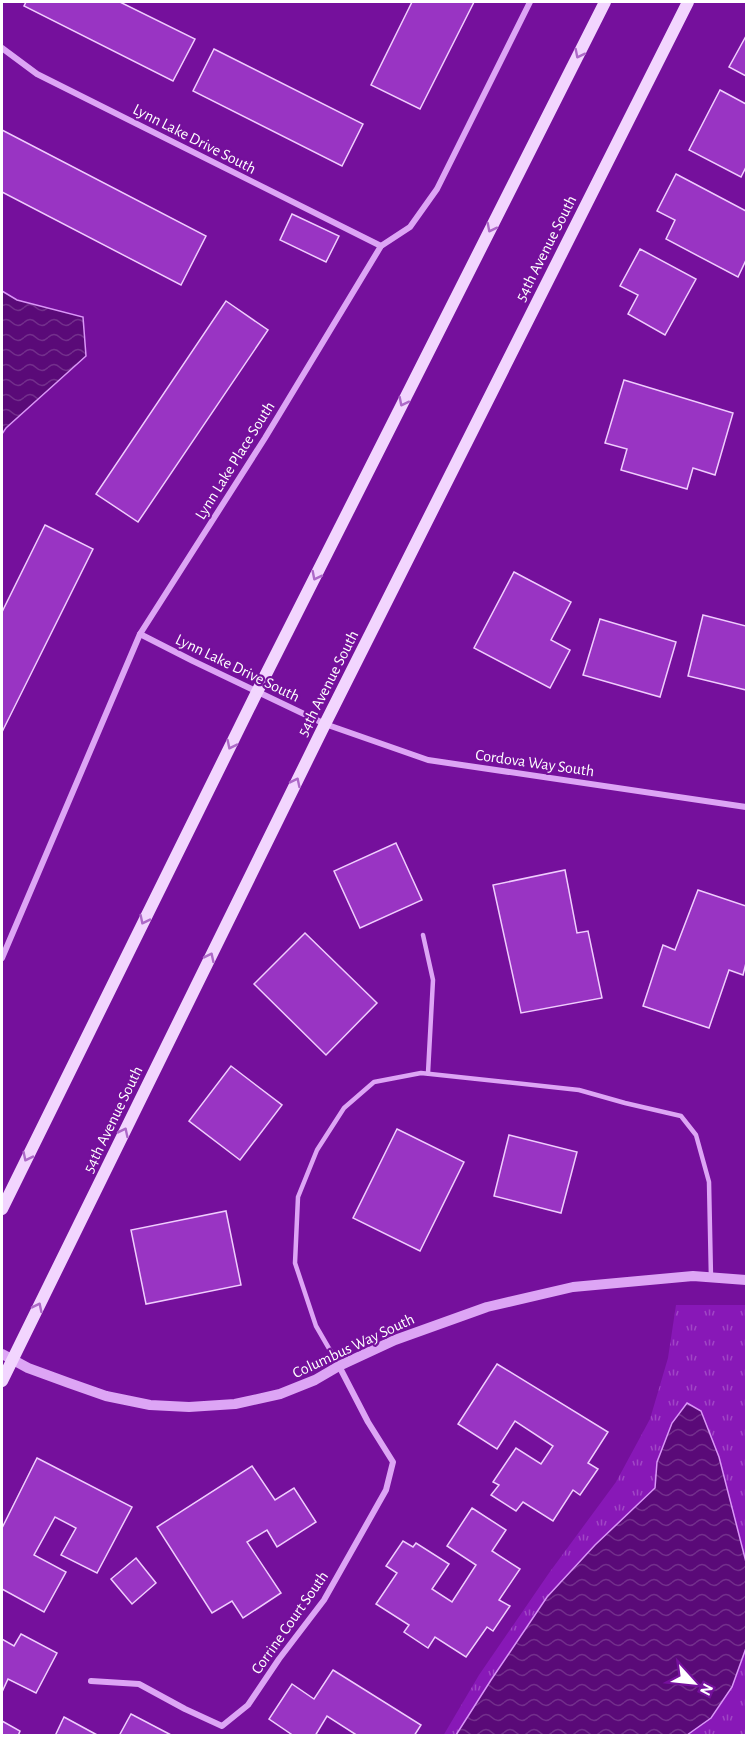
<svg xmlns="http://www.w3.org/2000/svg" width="748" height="1737" viewBox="0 0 748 1737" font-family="'Alegreya Sans',sans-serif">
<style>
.grass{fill:url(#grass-tufts)}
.water{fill:url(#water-waves);stroke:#da96f8;stroke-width:1.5}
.building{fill:#9934c3;stroke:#f0cdfe;stroke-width:1.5}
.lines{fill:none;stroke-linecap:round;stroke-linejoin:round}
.service{stroke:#dda5f5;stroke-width:4.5}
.minor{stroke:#dda5f5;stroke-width:6}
.tertiary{stroke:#dda5f5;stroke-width:10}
.secondary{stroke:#f2d5fe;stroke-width:12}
.oneway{stroke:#ad69c8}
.labels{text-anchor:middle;stroke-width:4.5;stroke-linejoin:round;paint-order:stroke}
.street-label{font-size:16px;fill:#fff;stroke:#75109c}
</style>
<defs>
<pattern id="grass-tufts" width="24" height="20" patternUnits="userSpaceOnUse" patternTransform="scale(1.5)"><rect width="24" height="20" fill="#8818b7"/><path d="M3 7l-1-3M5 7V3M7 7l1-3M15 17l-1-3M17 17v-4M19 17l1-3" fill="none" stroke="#a046c5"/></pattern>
<pattern id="water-waves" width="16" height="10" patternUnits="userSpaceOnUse" patternTransform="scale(1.5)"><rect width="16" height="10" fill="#5a0a78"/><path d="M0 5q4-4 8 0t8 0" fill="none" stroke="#732f8c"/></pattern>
</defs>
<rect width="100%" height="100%" fill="#75109c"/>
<polygon class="grass" points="676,1305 746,1305 746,1735 443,1736 479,1675 549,1573 616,1482 650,1419 668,1358"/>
<g class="water">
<polygon points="2,291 17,300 83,317 86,356 6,428 2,434"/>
<polygon points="687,1403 701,1411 719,1457 746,1562 746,1648 732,1687 711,1718 687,1735 456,1735 491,1680 547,1597 595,1545 655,1488 657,1462 672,1423"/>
</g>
<g class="building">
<polygon points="26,2 120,2 195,39 173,81 24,6"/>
<polygon points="412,2 474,2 420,109 371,85"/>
<polygon points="746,36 746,76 729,67"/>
<polygon points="214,49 363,124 342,166 193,91"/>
<polygon points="720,90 746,104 746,167 741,177 689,150"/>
<polygon points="2,130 206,236 181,285 2,192"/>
<polygon points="676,174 746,211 746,260 738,277 666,239 675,220 657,211"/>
<polygon points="292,214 339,236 326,262 280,240"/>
<polygon points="640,249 696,279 665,335 628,314 638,295 620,286"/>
<polygon points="226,301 268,330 138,522 96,494"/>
<polygon points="624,380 733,413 715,475 693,468 687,489 621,470 627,449 605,443"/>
<polygon points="45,525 93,549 2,732 2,612"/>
<polygon points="514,572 571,602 551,640 570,650 550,688 474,648"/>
<polygon points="703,615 746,626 746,690 688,676"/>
<polygon points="600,619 676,642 660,697 583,675"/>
<polygon points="396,843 422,900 360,928 334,871"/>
<polygon points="565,870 577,933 588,931 602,998 521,1013 493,885"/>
<polygon points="698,890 746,906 746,963 743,975 729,970 709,1028 643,1006 663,945 675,950"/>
<polygon points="305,933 377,1003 326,1055 254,984"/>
<polygon points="231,1066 282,1105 240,1160 189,1121"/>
<polygon points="397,1129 464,1162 420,1251 353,1218"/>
<polygon points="509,1135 577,1152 561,1213 494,1196"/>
<polygon points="226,1211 241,1285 146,1304 131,1230"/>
<polygon points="497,1364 608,1432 588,1463 598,1469 580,1495 573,1490 553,1521 523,1502 516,1511 491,1495 499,1485 493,1482 516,1448 541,1464 553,1446 515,1421 497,1449 458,1424"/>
<polygon points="37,1458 132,1507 97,1573 61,1555 76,1528 55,1517 34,1555 66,1572 44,1612 2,1589 2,1528"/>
<polygon points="252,1466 275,1500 294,1488 316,1522 277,1547 267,1530 247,1542 281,1593 243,1618 232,1601 212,1613 157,1527"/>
<polygon points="472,1508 506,1530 492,1551 520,1569 499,1600 510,1606 493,1631 487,1627 466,1657 435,1637 428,1648 404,1632 409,1625 376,1604 397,1573 386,1566 403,1541 413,1547 416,1543 449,1564 432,1589 452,1602 476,1565 447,1546"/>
<polygon points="136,1558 156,1583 132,1604 111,1579"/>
<polygon points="21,1634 57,1653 36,1693 8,1679 2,1692 2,1639 14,1646"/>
<polygon points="333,1670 421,1725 414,1736 358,1736 327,1716 315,1736 294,1736 269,1719 292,1684 314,1699"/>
<polygon points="131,1714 173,1736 119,1736"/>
<polygon points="64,1717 99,1736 55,1736"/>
<polygon points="2,1721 20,1731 18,1736 2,1736"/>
</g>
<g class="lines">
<g class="service">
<polyline points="423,935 433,980 428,1073"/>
<polyline points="338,1364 316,1326 295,1263 298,1197 317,1150 344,1108 374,1082 421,1073 579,1090 625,1103 681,1116 696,1135 709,1182 711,1278"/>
</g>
<g class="minor">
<polyline points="2,48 37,74 381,246"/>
<polyline points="140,634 193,661 325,724 428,760 746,807"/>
<polyline points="2,958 140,634 265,438 381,246 410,227 437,189 530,2"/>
<polyline points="91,1681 139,1684 185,1709 222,1726 248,1705 279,1659 324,1600 386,1490 393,1462 368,1422 339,1366"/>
</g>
<polyline class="tertiary" points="2,1354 28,1368 69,1383 106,1396 150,1405 189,1407 235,1404 280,1394 315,1380 339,1366 395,1340 487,1307 573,1287 693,1276 746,1280"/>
<g class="secondary">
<polyline points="2,1209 257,692 605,2"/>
<polyline points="2,1381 325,724 688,2"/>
</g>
</g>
<defs><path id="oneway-chevron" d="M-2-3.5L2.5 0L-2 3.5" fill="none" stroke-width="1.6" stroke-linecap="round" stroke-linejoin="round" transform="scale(1.5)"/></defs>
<g class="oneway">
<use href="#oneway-chevron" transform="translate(579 54) rotate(117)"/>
<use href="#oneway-chevron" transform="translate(491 228) rotate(117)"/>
<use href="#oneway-chevron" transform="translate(403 402) rotate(117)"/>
<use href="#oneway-chevron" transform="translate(316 576) rotate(117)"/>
<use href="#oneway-chevron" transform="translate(231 745) rotate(116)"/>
<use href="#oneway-chevron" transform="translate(296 782) rotate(-64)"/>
<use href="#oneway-chevron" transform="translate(144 920) rotate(116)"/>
<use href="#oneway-chevron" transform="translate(210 957) rotate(-64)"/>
<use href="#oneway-chevron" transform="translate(124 1132) rotate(-64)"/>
<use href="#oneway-chevron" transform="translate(27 1157) rotate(116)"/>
<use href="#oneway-chevron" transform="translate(38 1307) rotate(-64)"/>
</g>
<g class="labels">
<g class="street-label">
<text transform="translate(195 138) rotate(27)" y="6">Lynn Lake Drive South</text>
<text transform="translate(545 248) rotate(-63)" y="6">54th Avenue South</text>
<text transform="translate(234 460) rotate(-58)" y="6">Lynn Lake Place South</text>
<text transform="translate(238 667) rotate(26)" y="6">Lynn Lake Drive South</text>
<text transform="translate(327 683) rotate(-63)" y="6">54th Avenue South</text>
<text transform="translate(535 762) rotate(8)" y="6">Cordova Way South</text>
<text transform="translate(112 1119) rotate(-64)" y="6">54th Avenue South</text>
<text transform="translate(353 1345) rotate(-25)" y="6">Columbus Way South</text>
<text transform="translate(289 1622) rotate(-55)" y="6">Corrine Court South</text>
</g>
</g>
<rect width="748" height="1737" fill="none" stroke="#ffffff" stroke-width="6"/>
<g transform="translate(694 1683) rotate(117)" stroke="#75109c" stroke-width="4.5" paint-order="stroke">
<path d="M0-4.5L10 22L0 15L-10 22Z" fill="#ffffff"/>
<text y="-9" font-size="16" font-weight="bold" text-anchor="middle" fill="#ffffff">N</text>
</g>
</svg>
